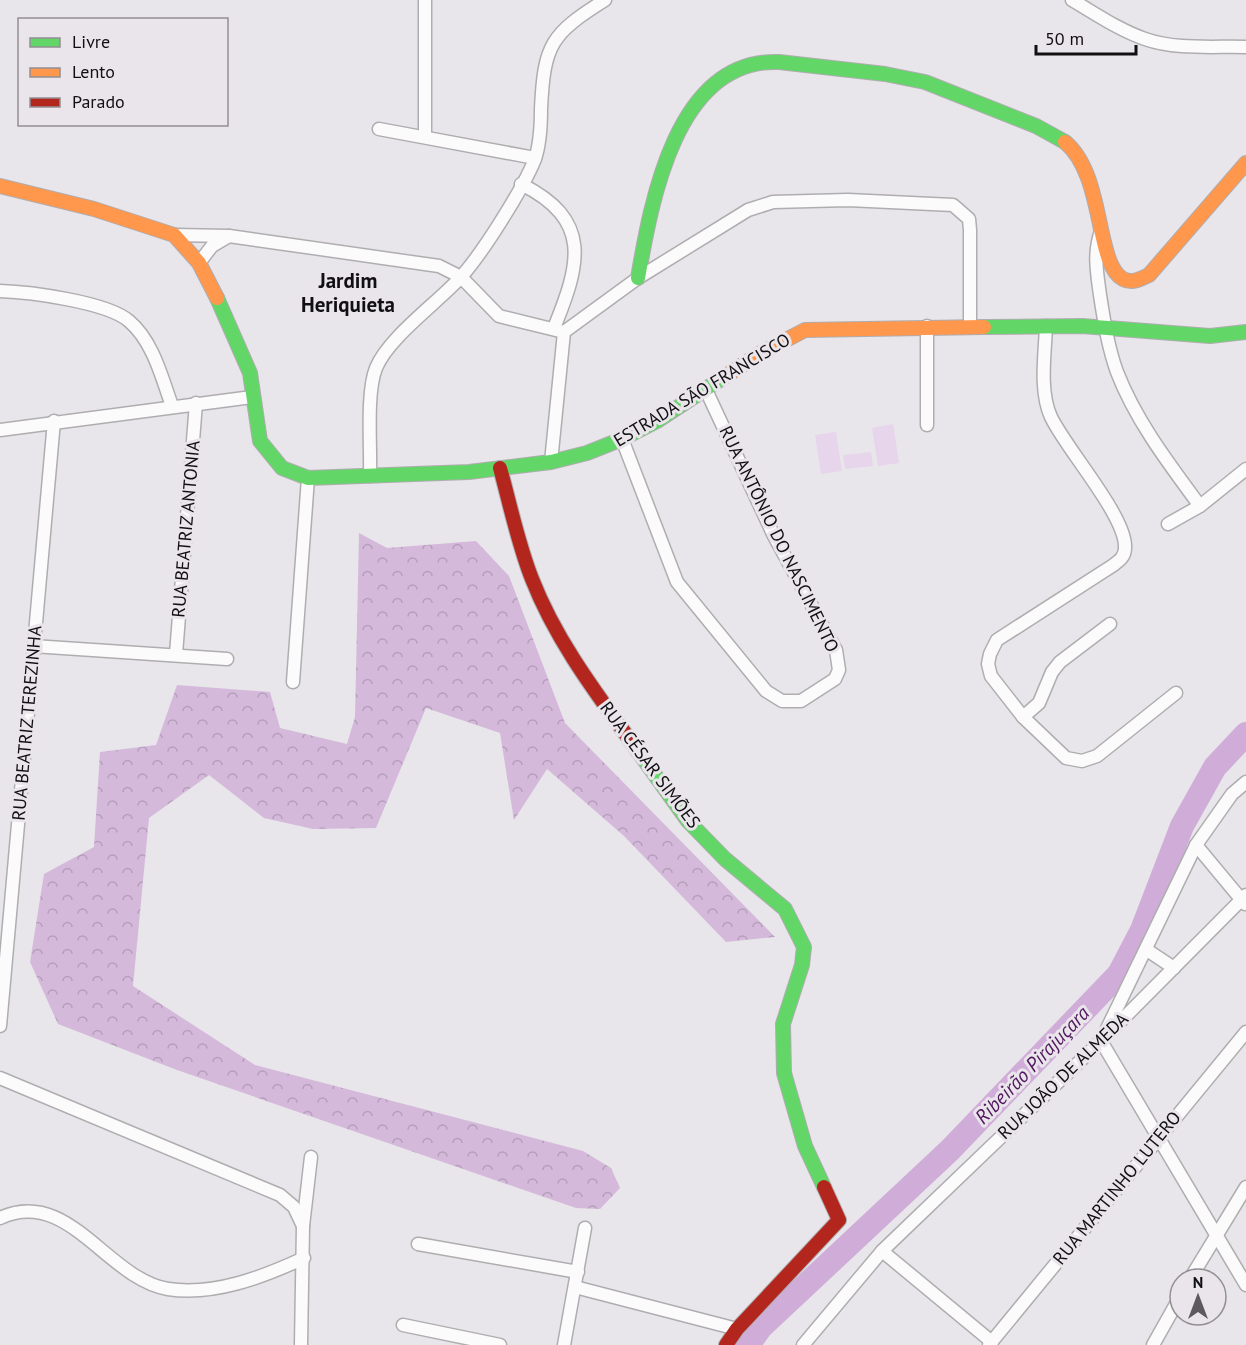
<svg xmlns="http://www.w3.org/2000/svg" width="1246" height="1345" viewBox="0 0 1246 1345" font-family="'PT Sans',sans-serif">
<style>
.forest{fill:url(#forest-crowns)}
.park{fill:#e7d5ec}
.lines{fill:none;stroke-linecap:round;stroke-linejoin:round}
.river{stroke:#d0add8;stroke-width:24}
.street-casing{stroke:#afadb0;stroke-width:15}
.fast-casing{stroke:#afadb0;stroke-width:16}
.slow-casing{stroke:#afadb0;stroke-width:16}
.jam-casing{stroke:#afadb0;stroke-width:16}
.street{stroke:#fcfbfc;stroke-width:12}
.fast{stroke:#63d668;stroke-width:14}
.slow{stroke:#ff974d;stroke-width:14}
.jam{stroke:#b3261e;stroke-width:14}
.labels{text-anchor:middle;stroke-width:6;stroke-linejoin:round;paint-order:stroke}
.street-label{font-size:18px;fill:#100f11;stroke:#e9e5eb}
.water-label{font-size:20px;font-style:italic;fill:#51175d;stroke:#e9e5eb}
.quarter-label{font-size:21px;font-weight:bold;fill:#100f11;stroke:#e9e5eb}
</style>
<defs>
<pattern id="forest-crowns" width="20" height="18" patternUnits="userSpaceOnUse" patternTransform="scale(1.5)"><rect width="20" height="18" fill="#d4b9db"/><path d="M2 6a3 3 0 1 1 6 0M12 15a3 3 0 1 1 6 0" fill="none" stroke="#b59ebb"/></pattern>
</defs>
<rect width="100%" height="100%" fill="#e8e6ea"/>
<polygon class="forest" points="359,533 387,548 476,541 509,576 565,723 775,937 726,942 624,836 547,769 514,820 500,733 426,708 376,828 313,829 264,818 209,775 149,818 133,986 255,1065 583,1151 611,1168 620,1188 600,1209 576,1208 177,1070 58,1024 30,962 44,874 94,847 100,752 156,745 177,685 270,692 280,728 347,744 355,717"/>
<g class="park">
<polygon points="893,424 899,463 878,466 872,428"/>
<polygon points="836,432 842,471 821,474 815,435"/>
<polygon points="871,452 873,466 845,469 843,455"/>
</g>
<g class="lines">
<polyline class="river" points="748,1345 761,1327 950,1150 1119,974 1142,930 1182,826 1215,767 1246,734"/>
<g class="street-casing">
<g id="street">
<path d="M1072,0C1096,14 1119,30 1145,39C1176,50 1213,46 1246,47"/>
<polyline points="379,129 535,158"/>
<polyline points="425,136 425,0"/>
<path d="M521,184C593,220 580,264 554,328"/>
<path d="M1101,231C1093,253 1097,273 1100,295C1104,321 1108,347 1117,372C1136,421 1169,464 1200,506"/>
<polyline points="174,235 229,236 439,266 461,277 499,316 564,332"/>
<polyline points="199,263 212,246 229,236"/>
<path d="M0,291C30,292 107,302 129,321C153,341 162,378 172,406"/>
<path d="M1046,326C1045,354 1039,391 1051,417C1066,449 1127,517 1125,548C1125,557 1119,561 1112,566L997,640L990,654L988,664L991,676L1023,717L1066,758L1082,761L1097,756L1176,693"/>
<polyline points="927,425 927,326"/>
<polyline points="0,430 252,397"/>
<polyline points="622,439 677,582 766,691 782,701 801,701 835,679 839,670 836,650 774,536 706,390"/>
<polyline points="551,462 564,332 638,278 748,210 773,202 848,200 953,205 969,219 970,230 970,326"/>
<path d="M370,476C371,447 366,393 376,368C388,338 437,303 460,278C482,254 523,189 535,159C540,144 541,125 541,109C544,44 551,34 605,0"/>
<polyline points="1168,524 1200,506 1246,469"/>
<polyline points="33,646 227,659"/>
<polyline points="176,654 196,403"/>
<polyline points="293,682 308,478"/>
<polyline points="1023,717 1039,703 1052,672 1060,662 1110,624"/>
<polyline points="1246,782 1232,794 1196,845 1101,1041 1246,1285"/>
<polyline points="1196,845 1245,904"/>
<polyline points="1147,950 1174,968"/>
<polyline points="0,1026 54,421"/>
<polyline points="0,1078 280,1195 294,1207 303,1226"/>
<path d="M0,1218C68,1186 107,1279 168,1289C214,1296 263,1277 304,1258"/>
<polyline points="418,1244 578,1272"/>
<polyline points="882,1251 992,1342"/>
<polyline points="1190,1279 1246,1187"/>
<polyline points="575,1287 737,1329"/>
<polyline points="403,1325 500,1345"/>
<polyline points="301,1345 303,1226 311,1157"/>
<polyline points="564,1345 585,1228"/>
<polyline points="803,1345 882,1251 1101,1041 1246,895"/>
<polyline points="989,1345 1246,1032"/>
<polyline points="1153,1345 1180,1297"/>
</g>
</g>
<g class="fast-casing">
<g id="fast">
<path d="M638,278C651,202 676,58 779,62L885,74L925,82L1036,126L1065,142"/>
<polyline points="217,298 250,373 260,441 282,468 308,478 469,472 551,462 587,453 622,439 657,421 724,377"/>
<polyline points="984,327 1082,326 1210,336 1246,332"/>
<polyline points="630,740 688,821 725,859 785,909 804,947 802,965 783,1024 784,1073 805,1146 824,1187"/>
</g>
</g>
<g class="slow-casing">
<g id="slow">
<path d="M1065,142C1105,175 1095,264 1123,279C1132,284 1140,279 1149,275L1246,163"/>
<polyline points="0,186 94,209 174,235 199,263 217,298"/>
<polyline points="724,377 761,353 805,330 984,327"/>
</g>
</g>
<g class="jam-casing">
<g id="jam">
<path d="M500,468C510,504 518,544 532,579C555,638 593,689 630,740"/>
<polyline points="726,1345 737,1329 839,1220 824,1187"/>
</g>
</g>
<use href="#street" class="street"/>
<use href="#fast" class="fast"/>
<use href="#slow" class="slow"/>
<use href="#jam" class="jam"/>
</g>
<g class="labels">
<g class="street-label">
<text transform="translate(702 390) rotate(-31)" y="6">ESTRADA SÃO FRANCISCO</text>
<text transform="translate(186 529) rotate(-85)" y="6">RUA BEATRIZ ANTONIA</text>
<text transform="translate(779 539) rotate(64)" y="6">RUA ANTÔNIO DO NASCIMENTO</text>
<text transform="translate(27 723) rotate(-85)" y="6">RUA BEATRIZ TEREZINHA</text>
<text transform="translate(650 765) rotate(53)" y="6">RUA CÉSAR SIMÕES</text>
<text transform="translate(1063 1076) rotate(-44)" y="6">RUA JOÃO DE ALMEDA</text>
<text transform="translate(1117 1188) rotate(-51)" y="6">RUA MARTINHO LUTERO</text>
</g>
<g class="water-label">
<text transform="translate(1032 1065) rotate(-46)" y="7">Ribeirão Pirajuçara</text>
</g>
<g class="quarter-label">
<text x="348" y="288">Jardim<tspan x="348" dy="24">Heriquieta</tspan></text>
</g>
</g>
<rect x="18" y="18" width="210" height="108" fill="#e9e5eb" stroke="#928f94" stroke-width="1.5"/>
<rect x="30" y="38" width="30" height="9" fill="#63d668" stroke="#928f94" stroke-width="1.5"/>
<text x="72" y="48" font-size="18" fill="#100f11">Livre</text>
<rect x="30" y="68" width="30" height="9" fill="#ff974d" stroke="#928f94" stroke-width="1.5"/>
<text x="72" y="78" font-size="18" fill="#100f11">Lento</text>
<rect x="30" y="98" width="30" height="9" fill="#b3261e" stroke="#928f94" stroke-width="1.5"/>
<text x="72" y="108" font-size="18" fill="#100f11">Parado</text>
<g transform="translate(1198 1297)"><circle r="28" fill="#e9e5eb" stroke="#928f94" stroke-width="1.5"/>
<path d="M0-4.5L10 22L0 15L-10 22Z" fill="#5c5a5d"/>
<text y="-9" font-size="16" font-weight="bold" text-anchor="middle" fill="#100f11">N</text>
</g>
<path d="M1036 45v9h100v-9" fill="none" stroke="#100f11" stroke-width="3"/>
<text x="1045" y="45" font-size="18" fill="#100f11" stroke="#e9e5eb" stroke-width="4.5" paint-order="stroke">50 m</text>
</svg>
